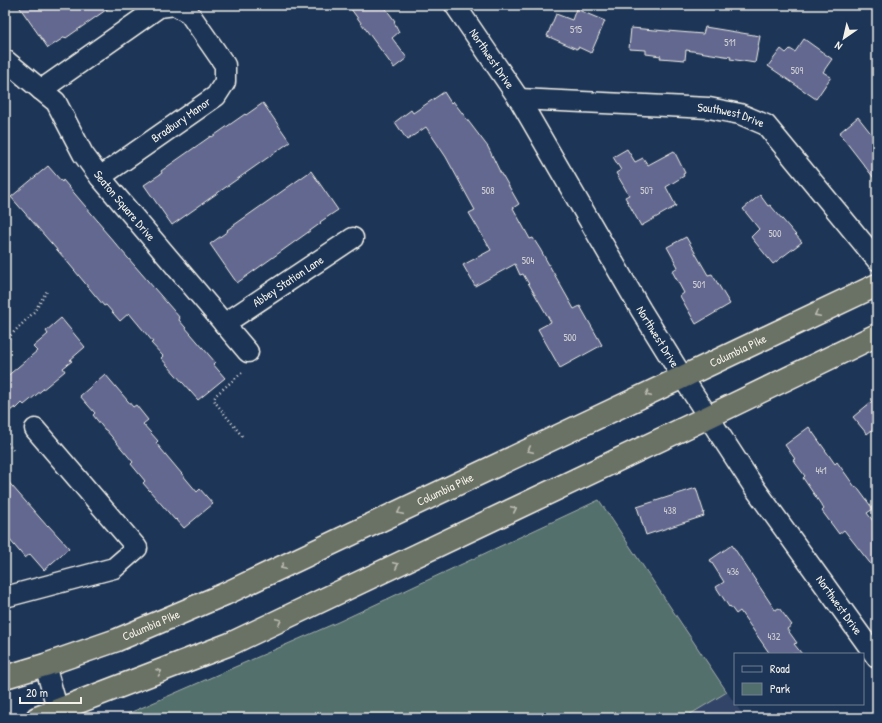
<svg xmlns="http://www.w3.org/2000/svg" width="882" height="723" viewBox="0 0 882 723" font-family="'Patrick Hand',sans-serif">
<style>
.built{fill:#324468}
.green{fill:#536f6d;stroke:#a4b0aa}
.building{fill:#62688f;stroke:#f4f1e8}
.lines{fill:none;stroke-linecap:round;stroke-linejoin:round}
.minor-casing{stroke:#f4f1e8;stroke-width:23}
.highway-casing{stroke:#f4f1e8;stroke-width:25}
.path{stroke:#f4f1e8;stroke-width:2.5;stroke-dasharray:1 3;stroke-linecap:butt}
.minor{stroke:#1d3557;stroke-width:20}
.highway{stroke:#6b7165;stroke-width:22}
.oneway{stroke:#bdbeb4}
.labels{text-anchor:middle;stroke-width:3;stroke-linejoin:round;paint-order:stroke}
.number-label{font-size:10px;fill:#d0cfd2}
.street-label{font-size:12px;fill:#f4f1e8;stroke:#1d3557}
</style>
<rect width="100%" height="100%" fill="#1d3557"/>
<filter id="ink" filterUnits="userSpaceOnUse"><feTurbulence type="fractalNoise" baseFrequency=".025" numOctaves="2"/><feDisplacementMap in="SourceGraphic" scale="8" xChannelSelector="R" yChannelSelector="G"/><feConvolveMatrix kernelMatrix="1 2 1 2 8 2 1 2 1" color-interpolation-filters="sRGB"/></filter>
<g filter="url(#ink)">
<polygon class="built" points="727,692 745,718 684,718"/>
<polygon class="green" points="599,500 727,692 684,718 118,718 338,622"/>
<g class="building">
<polygon points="18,5 113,5 66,38 65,37 48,48"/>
<polygon points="348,5 383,5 395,21 394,22 399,32 392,38 407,58 394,68"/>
<polygon points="576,9 605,21 591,53 578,47 577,49 547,36 556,14 572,20"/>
<polygon points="705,27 760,36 755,63 730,59 731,57 686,50 685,60 660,58 661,56 646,54 646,50 629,49 631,28 703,34"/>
<polygon points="804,39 832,59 823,72 831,77 816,99 768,66 781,49 786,53 790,49 795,52"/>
<polygon points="444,92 451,103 453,101 488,147 502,176 503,176 519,204 513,208 530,239 533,238 540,249 574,309 580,306 602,345 560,368 538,329 551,322 523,274 520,275 515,264 475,286 463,265 491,250 469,213 475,210 446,157 426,127 407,140 395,122 411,110 413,113"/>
<polygon points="263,103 290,142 172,225 144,185 162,173 161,171 211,136 212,137 245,114 246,115"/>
<polygon points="858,117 877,141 877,182 839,133"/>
<polygon points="627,149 635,162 643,158 648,165 674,151 685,173 683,174 684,176 666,187 676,206 641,226 625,197 629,195 616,173 621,170 613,157"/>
<polygon points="48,166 62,182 63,180 103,227 102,228 180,318 179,320 215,362 213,364 225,378 198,400 161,358 163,356 151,343 153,342 129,313 120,321 106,305 104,306 65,259 11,197"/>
<polygon points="311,171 338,210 320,222 321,223 237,283 210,244 228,231 227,230"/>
<polygon points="760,195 768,206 770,205 802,242 773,264 751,237 759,229 743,209"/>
<polygon points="686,237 708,275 712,274 730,304 696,324 680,296 684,293 672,271 678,267 667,247"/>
<polygon points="61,318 85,347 70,360 72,361 63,368 65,371 24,405 22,403 16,409 15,407 5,415 5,378 37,351 33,347 48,334 46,331"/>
<polygon points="105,374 133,407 136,405 148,420 143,424 158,441 156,443 197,492 200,489 213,504 184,528 176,519 175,520 143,483 145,481 131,464 133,462 106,430 105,430 93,415 95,413 80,396"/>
<polygon points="877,397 877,426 867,434 853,417"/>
<polygon points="809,427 835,464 837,462 855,487 856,486 873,509 867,513 877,526 877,572 844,530 839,534 822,511 824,509 803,478 805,476 793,460 795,459 785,445"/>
<polygon points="5,478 47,526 48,525 69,548 44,570 30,554 25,558 9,539 5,539"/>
<polygon points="696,488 704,513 703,513 704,516 646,535 637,507"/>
<polygon points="732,545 775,610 779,608 792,625 787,629 797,643 794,644 802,654 770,654 740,611 736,614 730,606 729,607 716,587 724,582 710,560"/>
</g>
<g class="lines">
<g class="minor-casing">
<g id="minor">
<path id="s1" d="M455,5L519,99L641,310L683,378L754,487L877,658"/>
<path id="s2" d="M5,60L56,102L83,154L100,177L248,352"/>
<polyline points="41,90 159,7 175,5 189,13 225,65 225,82 216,96 100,177"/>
<path id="s3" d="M519,99L709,108L740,114L766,125L877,260"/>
<path id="s4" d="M224,324L353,238"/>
<polyline points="5,597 114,568 137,548 35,429"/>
<polyline points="45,665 60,718"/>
</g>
</g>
<g class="highway-casing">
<g id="highway">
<path id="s5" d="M5,677L45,665L117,640L225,594L877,285"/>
<polyline points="37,718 230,644 708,417 877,335"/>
</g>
</g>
<g class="path">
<polyline points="5,341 34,312 47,291"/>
<polyline points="242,436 215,402 214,399 216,395 244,371"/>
<polyline points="5,440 13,450"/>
</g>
<use href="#minor" class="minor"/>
<use href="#highway" class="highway"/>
</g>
<defs><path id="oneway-chevron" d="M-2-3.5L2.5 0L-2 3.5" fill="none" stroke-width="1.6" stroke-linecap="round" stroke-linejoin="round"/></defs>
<g class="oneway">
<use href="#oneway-chevron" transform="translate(817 314) rotate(154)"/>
<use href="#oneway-chevron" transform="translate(648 394) rotate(155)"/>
<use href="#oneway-chevron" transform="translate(530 450) rotate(155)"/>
<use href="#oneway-chevron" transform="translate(514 509) rotate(-25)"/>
<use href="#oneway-chevron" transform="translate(400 512) rotate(155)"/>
<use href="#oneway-chevron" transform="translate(396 565) rotate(-25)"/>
<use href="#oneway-chevron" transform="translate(283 567) rotate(155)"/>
<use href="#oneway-chevron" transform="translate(279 621) rotate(-25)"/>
<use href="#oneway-chevron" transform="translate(159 672) rotate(-21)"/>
</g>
</g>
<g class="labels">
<g class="number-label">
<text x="576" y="33">515</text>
<text x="730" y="46">511</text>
<text x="797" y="74">509</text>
<text x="488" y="194">508</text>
<text x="647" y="194">507</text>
<text x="775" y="237">500</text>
<text x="528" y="264">504</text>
<text x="699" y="288">501</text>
<text x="570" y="341">500</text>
<text x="821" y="474">441</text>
<text x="670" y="514">438</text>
<text x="733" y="575">436</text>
<text x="774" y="640">432</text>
</g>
<g class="street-label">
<text dy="4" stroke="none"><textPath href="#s1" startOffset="65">Northwest Drive</textPath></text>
<text dy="4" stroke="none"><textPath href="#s3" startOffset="213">Southwest Drive</textPath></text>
<text transform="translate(181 120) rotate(-35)" y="4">Bradbury Manor</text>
<text dy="4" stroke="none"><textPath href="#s2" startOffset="191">Seaton Square Drive</textPath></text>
<text dy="4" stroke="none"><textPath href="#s4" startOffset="77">Abbey Station Lane</textPath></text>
<text dy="4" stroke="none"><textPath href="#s1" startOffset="389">Northwest Drive</textPath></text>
<text dy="4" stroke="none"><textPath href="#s5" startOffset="803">Columbia Pike</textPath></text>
<text dy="4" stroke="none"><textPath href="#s5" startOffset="479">Columbia Pike</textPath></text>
<text dy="4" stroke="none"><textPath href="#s1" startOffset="713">Northwest Drive</textPath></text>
<text dy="4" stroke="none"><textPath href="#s5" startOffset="155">Columbia Pike</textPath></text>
</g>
</g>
<rect width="882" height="723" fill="none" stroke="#1d3557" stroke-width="20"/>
<rect x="10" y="10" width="862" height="703" fill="none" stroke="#f4f1e8" stroke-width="1.5" filter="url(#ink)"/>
<rect x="734" y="653" width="130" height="52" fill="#1d3557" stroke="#738091"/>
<rect x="742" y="666" width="20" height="6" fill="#1d3557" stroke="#738091"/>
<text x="770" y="673" font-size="12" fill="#f4f1e8">Road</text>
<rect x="742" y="683" width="20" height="12" fill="#536f6d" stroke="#738091"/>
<text x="770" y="693" font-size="12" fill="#f4f1e8">Park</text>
<g transform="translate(844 38) rotate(214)" stroke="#1d3557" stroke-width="3" paint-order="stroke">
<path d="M0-3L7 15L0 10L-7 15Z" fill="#f4f1e8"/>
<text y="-6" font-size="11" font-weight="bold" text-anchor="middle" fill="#f4f1e8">N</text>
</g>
<path d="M20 697v6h61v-6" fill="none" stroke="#f4f1e8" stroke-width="2"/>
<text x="26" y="697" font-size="12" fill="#f4f1e8" stroke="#1d3557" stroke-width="3" paint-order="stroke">20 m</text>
</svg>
